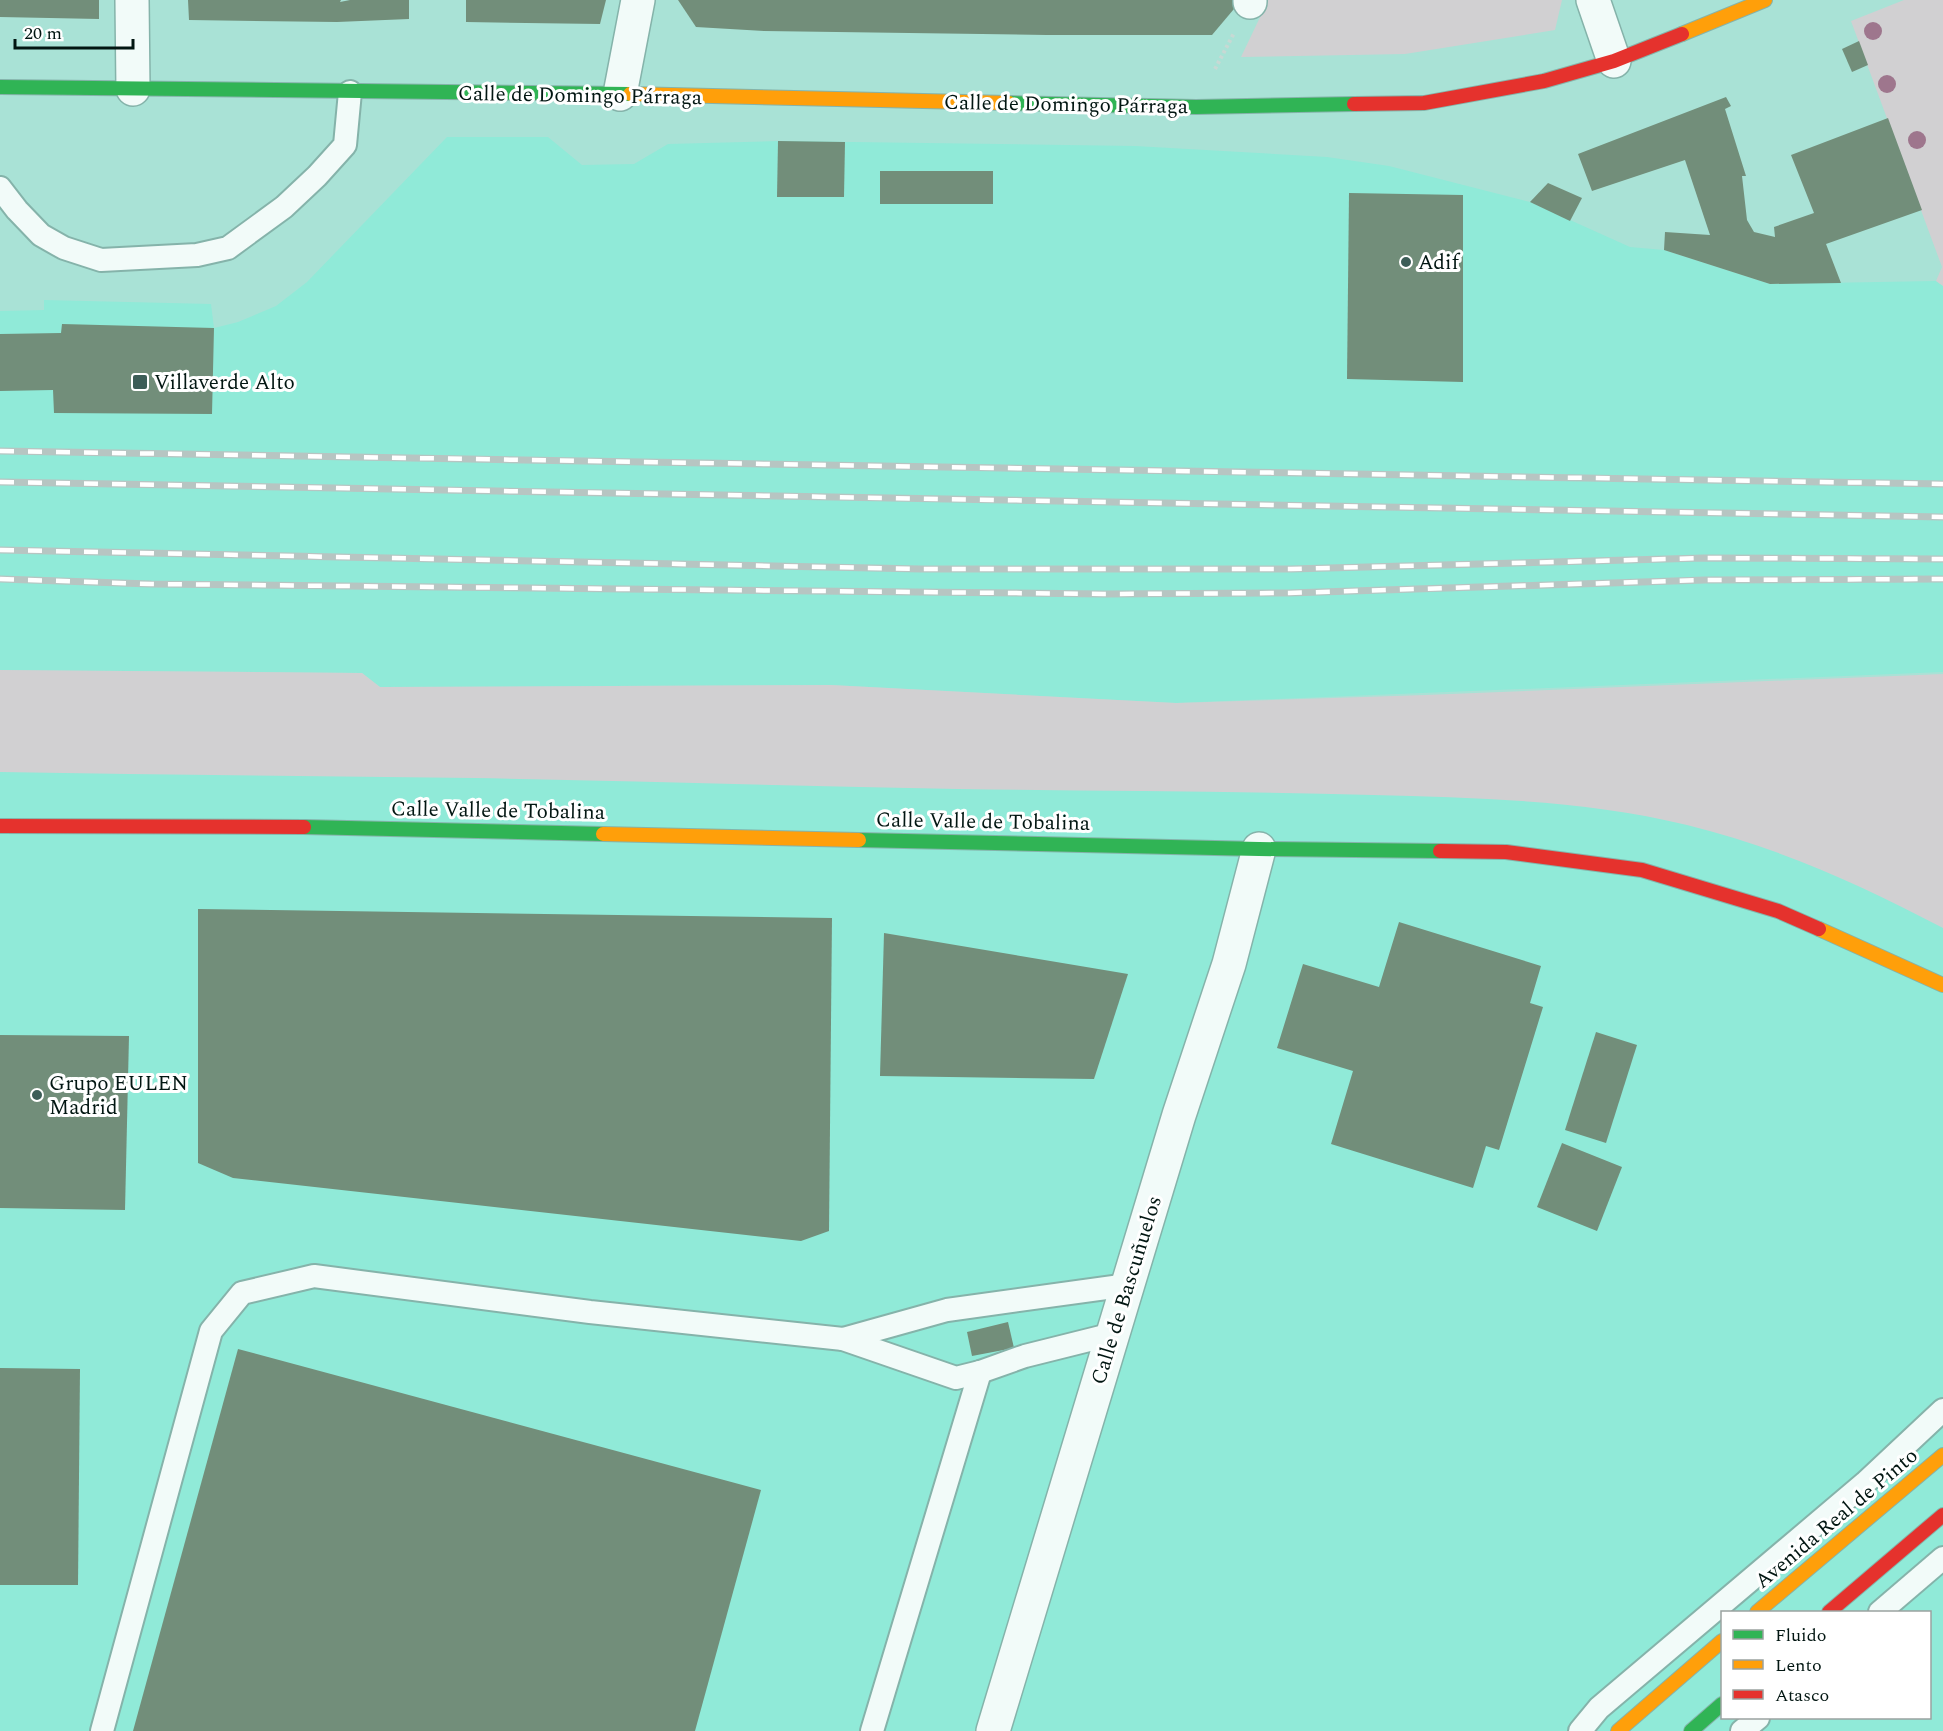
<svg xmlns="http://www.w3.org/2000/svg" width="1943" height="1731" viewBox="0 0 1943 1731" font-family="Spectral,serif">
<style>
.built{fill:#90ead8;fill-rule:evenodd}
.green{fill:#d1d0d2}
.building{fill:#728e7a}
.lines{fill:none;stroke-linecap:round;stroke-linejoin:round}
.lane-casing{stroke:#85b3aa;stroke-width:26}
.street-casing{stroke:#85b3aa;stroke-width:36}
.fast-casing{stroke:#85b3aa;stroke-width:16}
.slow-casing{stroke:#85b3aa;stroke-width:16}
.jam-casing{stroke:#85b3aa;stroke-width:16}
.path{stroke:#c7d9d4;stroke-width:4;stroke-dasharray:3 3;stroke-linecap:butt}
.lane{stroke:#f2fbf9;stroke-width:22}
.street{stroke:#f2fbf9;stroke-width:33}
.fast{stroke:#30b455;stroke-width:14}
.slow{stroke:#ff9f0a;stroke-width:14}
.jam{stroke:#e5322d;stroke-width:14}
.rail-casing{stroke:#b7c5c2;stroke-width:7}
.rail{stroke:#fff;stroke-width:4.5;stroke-dasharray:14;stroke-linecap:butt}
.tree{fill:#9e768d}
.poi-dot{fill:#3c5d57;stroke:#fff;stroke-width:2}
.labels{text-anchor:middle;stroke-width:6;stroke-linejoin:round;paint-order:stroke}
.street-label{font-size:21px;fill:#021612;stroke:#fff}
.poi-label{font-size:21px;fill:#021612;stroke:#fff;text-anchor:start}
</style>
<rect width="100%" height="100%" fill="#a9e2d6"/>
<g class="built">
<polygon points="447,137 548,137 582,165 634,164 668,144 778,141 1135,146 1327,157 1389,166 1530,202 1630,247 1664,250 1770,284 1936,281 1943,286 1943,672 1176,703 831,685 380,687 362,673 0,670 0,311 44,310 44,300 211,304 214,328 238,322 276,306 307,282"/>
<path d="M1943,743V1731H0V764ZM1722,1612H1930V1718H1722Z"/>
</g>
<g class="green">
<polygon points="1265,0 1562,0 1555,30 1405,54 1241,57 1263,11"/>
<polygon points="1904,0 1943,0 1943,286 1936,281 1942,267 1851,21"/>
<path d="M0,670L362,673L380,687L831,685L1176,703L1425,695L1943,674V928C1862,885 1777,847 1687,825C1584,800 1479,798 1373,795C1235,791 1097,791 958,789C797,786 636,781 474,778C316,776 158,775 0,772Z"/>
</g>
<g class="building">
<polygon points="0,0 99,0 99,19 0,17"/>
<polygon points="188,0 341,0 340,2 350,0 409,0 409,19 337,22 189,20"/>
<polygon points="466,0 606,0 600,24 466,22"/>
<polygon points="678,0 1239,0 1239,3 1212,35 1047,35 764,31 696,27"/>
<polygon points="1859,41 1868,65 1852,72 1842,49"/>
<polygon points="1726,97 1731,106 1725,109 1746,176 1742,176 1747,220 1754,232 1775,237 1774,227 1814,213 1791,155 1888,118 1922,210 1826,244 1841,283 1770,284 1664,250 1665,232 1710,235 1685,160 1592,191 1578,154"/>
<polygon points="778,141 845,142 844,197 777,197"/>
<rect x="880" y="171" width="113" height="33"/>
<polygon points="1548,183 1582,198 1570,221 1530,202"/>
<polygon points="1349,193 1463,195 1463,382 1347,379"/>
<polygon points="62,324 214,328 212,414 54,413 53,390 0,391 0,334 61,333"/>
<polygon points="198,909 832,918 829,1231 801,1241 233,1178 198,1163"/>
<polygon points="1399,922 1541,966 1530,1003 1543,1007 1499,1150 1486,1146 1473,1188 1331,1144 1353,1071 1277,1048 1303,964 1379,987"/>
<polygon points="884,933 1128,974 1094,1079 880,1076"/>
<polygon points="1596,1032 1637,1045 1606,1143 1565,1130"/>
<polygon points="0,1035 129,1036 125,1210 0,1208"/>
<polygon points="1562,1143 1622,1167 1597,1231 1537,1207"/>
<polygon points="1008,1322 1014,1348 972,1356 967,1332"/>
<polygon points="238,1349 761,1490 695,1731 133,1731"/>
<polygon points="0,1368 80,1369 78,1585 0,1585"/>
</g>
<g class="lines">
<g class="lane-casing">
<g id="lane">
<polyline points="0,188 17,210 41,235 64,248 101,260 197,255 228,248 284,207 317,176 345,145 350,92"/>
<polyline points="1113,1334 1025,1356 980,1372 956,1378 843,1339 947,1310 1128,1285"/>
<polyline points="1880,1612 1943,1558"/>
<polyline points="102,1731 211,1331 242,1293 314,1276 590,1312 843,1339"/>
<polyline points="872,1731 980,1372"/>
<polyline points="1580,1731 1599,1708 1865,1483 1943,1410"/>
<polyline points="1742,1731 1758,1718"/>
</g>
</g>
<g class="street-casing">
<g id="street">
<polyline points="132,0 133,89"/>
<polyline points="1593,0 1614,61"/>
<polyline points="1250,2 1250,0"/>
<polyline points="620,94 638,0"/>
<polyline points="993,1731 1179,1115 1229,964 1259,849"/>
</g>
</g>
<g class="fast-casing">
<g id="fast">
<polyline points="0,87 630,94"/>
<polyline points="1009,103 1196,107 1354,104"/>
<polyline points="304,827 603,834"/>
<polyline points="859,840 1259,849 1440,851"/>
<polyline points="1691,1731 1722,1704"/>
</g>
</g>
<g class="slow-casing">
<g id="slow">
<polyline points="1682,34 1765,0"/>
<polyline points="630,94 1009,103"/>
<polyline points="603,834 859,840"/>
<polyline points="1819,929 1943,985"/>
<polyline points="1757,1612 1943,1455"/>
<polyline points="1618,1731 1722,1641"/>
</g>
</g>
<g class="jam-casing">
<g id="jam">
<polyline points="1354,104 1424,103 1544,81 1614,61 1682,34"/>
<polyline points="0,826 304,827"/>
<polyline points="1440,851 1506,852 1642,870 1778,911 1819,929"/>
<polyline points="1829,1612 1943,1515"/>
</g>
</g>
<polyline class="path" points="1215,69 1234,33"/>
<use href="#lane" class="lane"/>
<use href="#street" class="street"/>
<use href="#fast" class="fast"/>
<use href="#slow" class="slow"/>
<use href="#jam" class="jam"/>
<g class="rail-casing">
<g id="rail">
<polyline points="0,451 1943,484"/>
<polyline points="0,482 1943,517"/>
<polyline points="0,550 921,569 1291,569 1704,558 1943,559"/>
<polyline points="0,579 151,584 1104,594 1289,593 1705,580 1943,579"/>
</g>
</g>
<use href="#rail" class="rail"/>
</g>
<g class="tree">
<circle cx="1873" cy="31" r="9"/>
<circle cx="1887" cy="84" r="9"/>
<circle cx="1917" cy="140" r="9"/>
</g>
<g class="poi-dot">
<circle cx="1406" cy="262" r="6"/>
<rect x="132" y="374" width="16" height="16" rx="3"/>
<circle cx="37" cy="1095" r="6"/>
</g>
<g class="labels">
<g class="street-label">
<text transform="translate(580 95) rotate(1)" y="7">Calle de Domingo Párraga</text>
<text transform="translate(1066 104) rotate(1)" y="7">Calle de Domingo Párraga</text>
<text transform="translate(498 810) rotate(1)" y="7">Calle Valle de Tobalina</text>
<text transform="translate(983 821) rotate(1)" y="7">Calle Valle de Tobalina</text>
<text transform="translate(1126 1290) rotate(-73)" y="7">Calle de Bascuñuelos</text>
<text transform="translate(1836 1518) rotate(-40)" y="7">Avenida Real de Pinto</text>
</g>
<g class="poi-label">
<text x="1418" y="269">Adif</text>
<text x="154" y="389">Villaverde Alto</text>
<text x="49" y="1090">Grupo EULEN<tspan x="49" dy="24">Madrid</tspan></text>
</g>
</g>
<rect x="1721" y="1611" width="210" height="108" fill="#ffffff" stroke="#9aa2a0" stroke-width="1.5"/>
<rect x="1733" y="1630" width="30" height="9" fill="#30b455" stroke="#9aa2a0" stroke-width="1.5"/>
<text x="1775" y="1641" font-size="18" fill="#021612">Fluido</text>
<rect x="1733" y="1660" width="30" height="9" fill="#ff9f0a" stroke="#9aa2a0" stroke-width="1.5"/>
<text x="1775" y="1671" font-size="18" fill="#021612">Lento</text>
<rect x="1733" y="1690" width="30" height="9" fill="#e5322d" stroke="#9aa2a0" stroke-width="1.5"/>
<text x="1775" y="1701" font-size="18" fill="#021612">Atasco</text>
<path d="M15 39v9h118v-9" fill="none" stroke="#021612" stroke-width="3"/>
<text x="24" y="39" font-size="18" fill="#021612" stroke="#ffffff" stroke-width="4.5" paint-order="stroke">20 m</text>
</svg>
